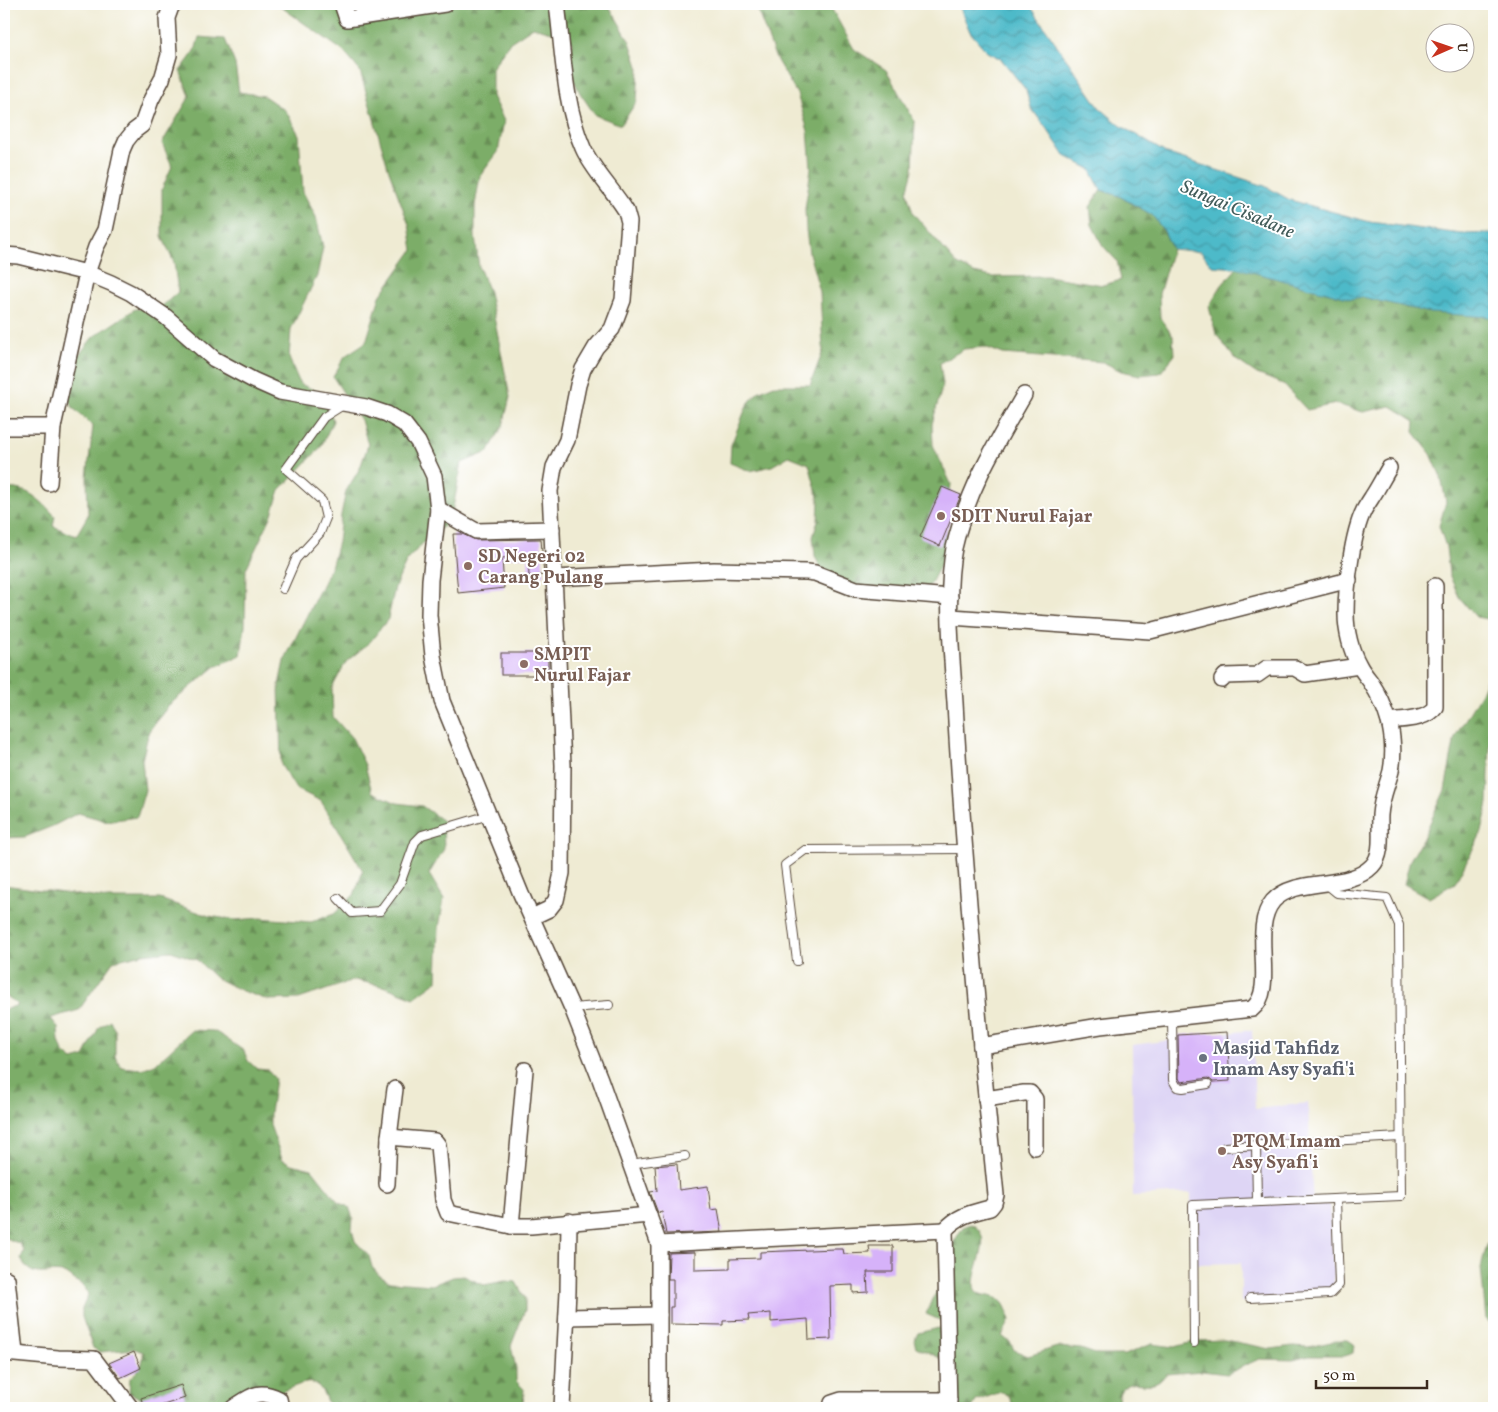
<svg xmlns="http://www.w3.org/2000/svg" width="1498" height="1412" viewBox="0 0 1498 1412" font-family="Vollkorn,serif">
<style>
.built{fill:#ded5f5}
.forest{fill:url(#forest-firs);stroke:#5c6c43}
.water{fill:url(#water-waves);stroke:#447274}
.building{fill:#d6b2f9}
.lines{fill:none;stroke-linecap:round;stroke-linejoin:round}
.lane-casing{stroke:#564739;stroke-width:10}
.street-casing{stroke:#564739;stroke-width:18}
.lane{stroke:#fff;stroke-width:8}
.street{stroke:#fff;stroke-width:15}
.education-dot{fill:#8d6e63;stroke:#fff;stroke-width:2}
.worship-dot{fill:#6b7280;stroke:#fff;stroke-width:2}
.labels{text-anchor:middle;stroke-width:4;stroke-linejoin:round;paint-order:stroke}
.education-label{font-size:18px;font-weight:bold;fill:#785e54;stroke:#fff;text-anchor:start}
.worship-label{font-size:18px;font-weight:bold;fill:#5b616d;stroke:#fff;text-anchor:start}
.water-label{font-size:19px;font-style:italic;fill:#425c5a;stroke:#fff}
</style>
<defs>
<pattern id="forest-firs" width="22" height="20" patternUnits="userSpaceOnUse" patternTransform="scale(1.25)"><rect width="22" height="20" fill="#7cad68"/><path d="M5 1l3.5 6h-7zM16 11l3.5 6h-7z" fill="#678d55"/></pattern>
<pattern id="water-waves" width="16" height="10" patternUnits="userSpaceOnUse" patternTransform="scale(1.25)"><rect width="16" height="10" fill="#4ebac9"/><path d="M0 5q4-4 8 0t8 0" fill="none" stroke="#4297a3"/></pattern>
</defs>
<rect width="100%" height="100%" fill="#fff"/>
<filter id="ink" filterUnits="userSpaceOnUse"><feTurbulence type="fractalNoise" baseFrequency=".02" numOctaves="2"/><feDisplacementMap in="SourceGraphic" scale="10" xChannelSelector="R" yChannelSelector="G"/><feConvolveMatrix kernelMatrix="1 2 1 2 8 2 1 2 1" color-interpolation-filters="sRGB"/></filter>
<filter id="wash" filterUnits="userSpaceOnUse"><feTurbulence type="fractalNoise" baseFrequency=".0096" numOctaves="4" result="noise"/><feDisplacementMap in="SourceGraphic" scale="20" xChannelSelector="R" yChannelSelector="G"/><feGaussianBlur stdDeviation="1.12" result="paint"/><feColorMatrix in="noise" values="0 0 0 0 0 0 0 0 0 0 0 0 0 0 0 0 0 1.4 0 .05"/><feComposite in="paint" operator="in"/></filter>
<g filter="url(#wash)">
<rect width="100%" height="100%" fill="#efebd3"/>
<polygon class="built" points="1252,1030 1255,1109 1308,1103 1313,1206 1329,1204 1335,1293 1241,1302 1241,1263 1191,1264 1191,1193 1133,1196 1132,1045"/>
<g class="forest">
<path d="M277,4H362L366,7L369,4H608L630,42L639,69L637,101L621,125L595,115L580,93L568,68L572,43L560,34L533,27L509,43L492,68V96L504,121L498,152L480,176L475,205V237L479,267L489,292L510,397L503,426L488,452L462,463L450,522L427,539L407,560L395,587L388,619L370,642L346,662L332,688L333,717L352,738L365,765L372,792L397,803L422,806L443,821L444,849L429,874L444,899L439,927L437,981L414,998L386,987L355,980L299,999L268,1000L242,991L216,978L197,960L171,951L143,954L113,961L79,1010L51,1018L58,1028L59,1041L63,1052L73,1060L84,1057L99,1027L110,1020L115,1031V1056L121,1067L142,1069L155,1064L192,1030L214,1031L224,1037L244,1051L248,1061L257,1069L268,1070L275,1079L270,1113V1125L282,1159L291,1164L312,1169L339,1203L349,1207L353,1218L352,1230L355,1241L369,1256L372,1267L380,1276L390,1282L432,1285L453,1277L464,1276L484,1285L505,1281L516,1282L525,1298V1310L511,1346L516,1368V1381L524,1389L523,1408H329C319,1375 310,1380 283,1391L277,1408H172L183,1398L145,1400L129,1393L130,1378C139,1370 144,1365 143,1352L135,1349L100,1352L93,1348L82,1317V1309L88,1295C86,1287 82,1285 76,1281C73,1279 69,1275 66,1274C47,1268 32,1283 21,1258L24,1251L20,1244L4,1237V1010L18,1005L4,994V885L108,899H160L209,916L235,920L260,918L311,922L334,914L354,895L363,871L321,801L296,789L281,765L279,685L284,661L331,567L338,542L341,515L346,491L360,468L368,445L361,420L333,377L345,356L366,342L380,296L413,250L409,225L389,171L360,71L343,51Z"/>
<polygon points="755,4 829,4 854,49 886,70 915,122 913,170 907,192 913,213 956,263 974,273 992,277 1047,276 1103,285 1121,280 1117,261 1103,246 1092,225 1090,207 1101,190 1119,196 1152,215 1164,231 1172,249 1159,294 1160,318 1173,336 1174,356 1160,373 1140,375 1121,371 1103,362 1003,354 985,347 964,349 940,363 943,384 932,424 933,445 951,484 946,526 946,547 940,566 930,585 912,597 850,598 831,592 815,556 813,537 818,520 819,501 809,464 789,456 772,466 750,471 730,463 731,445 747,405 758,392 774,385 810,385 823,351 820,292 809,253 806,230 805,209 811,168 808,131 797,94 776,59"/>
<path d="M199,37L225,39L235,64L239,92L264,96L286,111L299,135L303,192L316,217L323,247L317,276L291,329L289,358L300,384L324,394L333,421L321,447L280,490L271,517L246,569L245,626L241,655L215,667L169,705L149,731L142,760L145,790L137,817L107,821L78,813L53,826L25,837L4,838V489C28,486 40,500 55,516L53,526L76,536L88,515L87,477L93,426L73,408L63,383L75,360L93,337L135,309L160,308L178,292L174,263L162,236V189L172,166L162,143L190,96L180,71L195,51Z"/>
<polygon points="1237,268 1494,309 1494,641 1487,619 1476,617 1459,597 1449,574 1446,547 1439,526 1446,502 1441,477 1431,454 1414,432 1415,421 1391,406 1363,412 1336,404 1307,410 1283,384 1257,374 1235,359 1216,334 1209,307 1221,286"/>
<polygon points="1494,652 1494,736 1490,745 1488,803 1482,832 1455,883 1429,898 1404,884 1410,860 1423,838 1445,790 1455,737 1481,693 1490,671"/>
<path d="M971,1224C996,1236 973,1266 974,1286C974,1288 976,1291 977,1293C1000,1299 1003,1296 1010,1320L1002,1336L1011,1343L1014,1350L1028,1356L1057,1347L1081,1349L1098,1355H1124L1152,1344L1175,1347L1197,1341L1225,1340L1271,1349L1293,1346L1308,1347L1340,1340H1348L1354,1344L1353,1353L1345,1356H1309L1293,1360L1259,1359L1227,1374L1202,1371L1166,1374C1162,1379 1159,1383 1153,1384C1142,1386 1128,1378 1120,1392C1118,1397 1118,1403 1117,1408H1014L1009,1396L1001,1392L976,1401L972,1408H952L947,1361L916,1347L914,1340L918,1333L947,1326L942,1321L926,1314L932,1299L945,1280L949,1250L963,1227Z"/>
<polygon points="1494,1227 1494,1330 1486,1319 1481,1268 1487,1244"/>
</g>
<polygon class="water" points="957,4 1029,4 1099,107 1120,125 1166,153 1265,186 1290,200 1370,222 1462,234 1494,233 1494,319 1489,317 1430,313 1362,297 1351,299 1237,268 1212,266 1201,252 1172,249 1164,231 1152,215 1119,196 1101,190 1090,169 1065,156 1049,132 1031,108 1026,90 1001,59 987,52 970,32 960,8"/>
<g id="blocks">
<g class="building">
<polygon points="942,487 961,495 940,546 920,537"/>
<polygon points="453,534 462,534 476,540 541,539 544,575 529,576 528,556 502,558 504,588 458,593"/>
<rect x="501" y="653" width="47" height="22"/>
<polygon points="1227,1032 1230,1081 1213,1082 1208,1078 1181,1082 1179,1078 1178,1035"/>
<polygon points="677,1164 679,1190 708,1186 711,1210 718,1209 722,1232 666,1234 662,1212 658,1213 650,1192 657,1191 655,1166"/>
<polygon points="869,1246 893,1246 893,1272 867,1272 868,1292 853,1293 853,1285 830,1286 831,1339 809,1340 808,1319 771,1322 771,1313 748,1315 749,1320 723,1321 723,1325 670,1324 670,1307 673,1307 673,1279 668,1279 669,1253 695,1252 695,1270 730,1269 730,1259 760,1258 760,1252 835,1249 843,1249 844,1254 870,1253"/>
<polygon points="134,1352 141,1368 120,1378 109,1363"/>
<polygon points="181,1385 185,1398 154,1408 144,1408 141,1398"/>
</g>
</g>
</g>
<g filter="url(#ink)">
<use href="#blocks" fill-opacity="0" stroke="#564739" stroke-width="1"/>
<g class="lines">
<g class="lane-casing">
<g id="lane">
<polyline points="283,589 296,559 320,533 326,518 322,501 286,469 324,417 343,405"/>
<polyline points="338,898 352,913 380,911 400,884 415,842 422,835 489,815"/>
<polyline points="797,961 785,865 805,850 964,849"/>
<polyline points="572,1008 609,1005"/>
<polyline points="1172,1018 1173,1080 1177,1087 1183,1088 1208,1084"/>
<polyline points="1256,1145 1257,1202"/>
<polyline points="1225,1147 1400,1137"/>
<polyline points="630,1164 685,1156"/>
<polyline points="1250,1298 1330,1294 1339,1285 1336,1199"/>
<polyline points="1194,1343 1193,1205 1401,1196 1399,925 1387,898 1337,893 1326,884"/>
</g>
</g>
<g class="street-casing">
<g id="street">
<polyline points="342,4 347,19 445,4"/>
<polyline points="4,255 18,256 87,273 111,283 131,293 166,317 214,359 253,380 280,392 366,407 387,414 404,424 418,442 434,476 438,509 430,580 429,615 433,656 442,701 521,894 572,1008 600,1079 659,1244 659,1408"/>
<polyline points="4,427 53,427 87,273 96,247 105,230 122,150 126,141 134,131 142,125 151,100 162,79 169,55 167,18 171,7 174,4"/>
<polyline points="49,483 53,427"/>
<polyline points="438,509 476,531 552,529"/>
<polyline points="554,578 714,570 807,572 815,573 856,589 950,597"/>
<polyline points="951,617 1150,631 1349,580"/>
<polyline points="1222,680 1225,676 1257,675 1267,668 1295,668 1305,674 1359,666"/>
<path d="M1389,721C1403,719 1426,720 1435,707V586"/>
<path d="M532,917L549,909L556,900L562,873L563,765L550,491L554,467L567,440L578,385L583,369L596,347L612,329L623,300L629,222L626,211C614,191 592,169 583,148C564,105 563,50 557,4"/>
<path d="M981,1046C971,932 961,817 955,703C952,657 945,593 954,548C967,491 995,445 1024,395"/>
<polyline points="986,1099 1024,1093 1030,1093 1035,1099 1035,1147"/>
<polyline points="389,1137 435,1141 438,1145 443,1200 448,1213 511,1226 531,1226 649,1215"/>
<polyline points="387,1184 389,1137 395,1089"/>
<polyline points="511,1226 525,1070"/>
<polyline points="659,1244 945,1230"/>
<polyline points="7,1279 15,1353"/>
<polyline points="567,1317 659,1315"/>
<polyline points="4,1353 58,1358 94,1359 131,1408"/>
<path d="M233,1408C250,1397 258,1388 279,1399L281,1408"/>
<polyline points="562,1408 568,1291 569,1221"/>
<polyline points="831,1408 832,1403 841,1400 949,1400"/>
<path d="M949,1408L945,1230C958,1215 972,1213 990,1208L994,1203L996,1195L981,1046L1100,1026L1252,1009C1278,989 1249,929 1273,901C1296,876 1348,891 1372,866C1384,854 1379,830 1380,815C1381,799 1387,786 1391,771C1394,756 1393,736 1389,722C1385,707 1378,693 1370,681C1366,676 1362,671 1359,665C1351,651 1346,631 1346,614C1346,587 1352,534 1364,510C1366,506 1369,502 1372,497C1378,488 1383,478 1389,468"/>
</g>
</g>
<use href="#lane" class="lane"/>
<use href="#street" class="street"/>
</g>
</g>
<g class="education-dot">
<circle cx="941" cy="516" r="5"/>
<circle cx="468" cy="566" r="5"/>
<circle cx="524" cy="664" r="5"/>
<circle cx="1222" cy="1151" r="5"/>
</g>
<circle class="worship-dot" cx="1203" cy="1058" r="5"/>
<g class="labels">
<g class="education-label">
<text x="951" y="522">SDIT Nurul Fajar</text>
<text x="478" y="562">SD Negeri 02<tspan x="478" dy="21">Carang Pulang</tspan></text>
<text x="534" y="660">SMPIT<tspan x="534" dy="21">Nurul Fajar</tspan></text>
<text x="1232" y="1147">PTQM Imam<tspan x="1232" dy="21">Asy Syafi'i</tspan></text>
</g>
<g class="worship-label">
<text x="1213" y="1054">Masjid Tahfidz<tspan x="1213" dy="21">Imam Asy Syafi'i</tspan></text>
</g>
<g class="water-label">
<text transform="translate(1238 208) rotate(23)" y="7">Sungai Cisadane</text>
</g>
</g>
<rect width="1498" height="1412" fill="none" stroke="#fff" stroke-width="20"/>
<g transform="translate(1450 48) rotate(88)"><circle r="24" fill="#ffffff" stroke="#b1aaa5"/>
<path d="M0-4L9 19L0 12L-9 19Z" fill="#c8321e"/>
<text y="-8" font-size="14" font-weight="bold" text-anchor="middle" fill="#3b2a1e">U</text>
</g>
<path d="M1316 1380v8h111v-8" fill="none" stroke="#3b2a1e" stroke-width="2.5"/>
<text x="1323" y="1380" font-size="15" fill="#3b2a1e" stroke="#ffffff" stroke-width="4" paint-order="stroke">50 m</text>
</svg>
